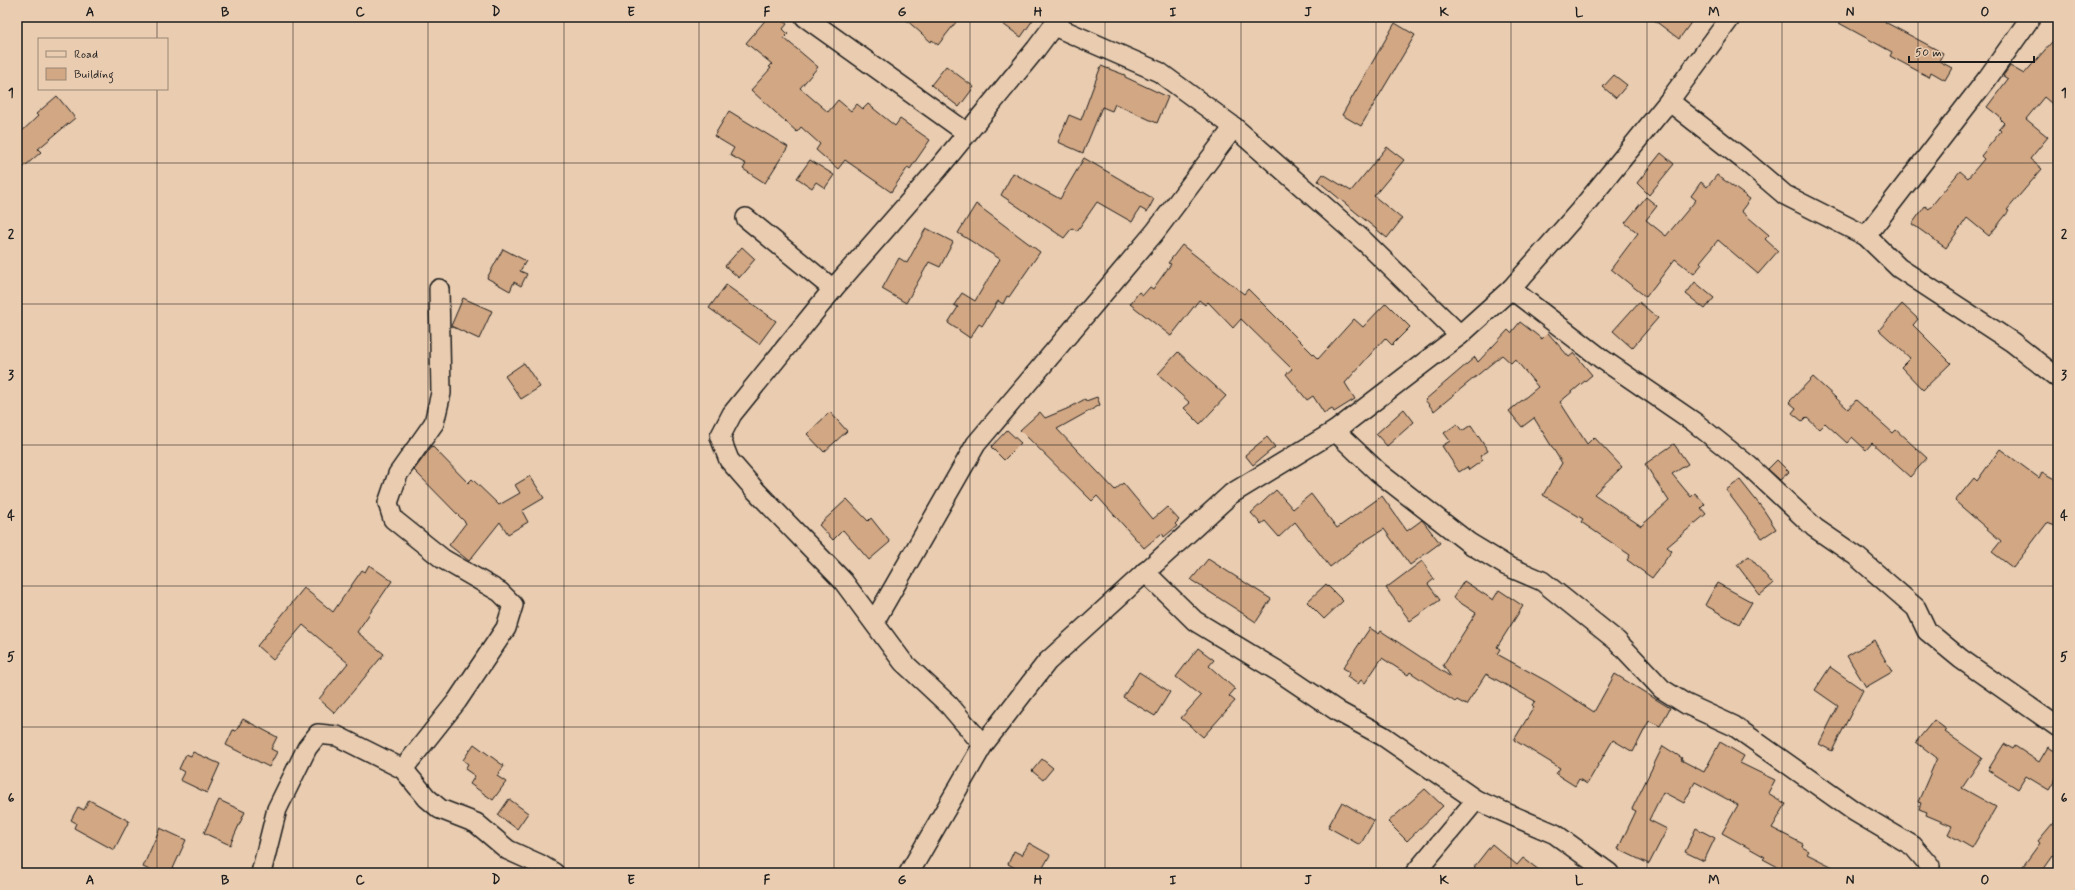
<svg xmlns="http://www.w3.org/2000/svg" width="2075" height="890" viewBox="0 0 2075 890" font-family="Mynerve,sans-serif">
<style>
.building{fill:#d2a784;stroke:#1c1c1c}
.lines{fill:none;stroke-linecap:round;stroke-linejoin:round}
.minor-casing{stroke:#1c1c1c;stroke-width:22}
.minor{stroke:#eacdb1;stroke-width:19}
.grid{fill:none;stroke:#1c1c1c;stroke-width:1;stroke-opacity:0.55}
.neatline{fill:none;stroke:#1c1c1c;stroke-width:1.5}
.grid-label{font-size:13px;text-anchor:middle;font-weight:bold;fill:#1c1c1c}
</style>
<rect width="100%" height="100%" fill="#eacdb1"/>
<filter id="ink" filterUnits="userSpaceOnUse"><feTurbulence type="fractalNoise" baseFrequency=".025" numOctaves="2"/><feDisplacementMap in="SourceGraphic" scale="8" xChannelSelector="R" yChannelSelector="G"/><feConvolveMatrix kernelMatrix="1 2 1 2 8 2 1 2 1" color-interpolation-filters="sRGB"/></filter>
<g filter="url(#ink)">
<g class="building">
<polygon points="768,17 778,17 787,24 783,29 788,34 784,38 818,67 800,88 828,112 838,100 851,111 857,104 863,109 868,104 895,126 900,119 930,140 910,169 908,167 891,192 845,160 838,169 816,150 820,144 801,127 797,132 751,90 771,68 769,67 772,64 746,43"/>
<polygon points="903,17 960,17 938,45 932,40 931,42"/>
<polygon points="993,17 1035,17 1021,37"/>
<polygon points="1650,17 1695,17 1679,39"/>
<polygon points="1828,17 1887,17 1885,22 1943,53 1939,61 1952,68 1945,80 1931,72 1929,77 1890,56 1892,52"/>
<polygon points="1395,23 1415,35 1361,126 1342,115"/>
<polygon points="2058,35 2058,109 2044,97 2026,119 2048,137 2030,159 2042,169 2007,210 2009,211 1989,236 1967,218 1946,248 1912,224 1925,206 1929,209 1960,171 1968,178 1984,159 1981,156 2001,131 1999,129 2004,123 2000,119 2001,118 1987,107 2008,79 2003,76 2010,66 2024,74"/>
<polygon points="946,66 974,87 959,107 931,85"/>
<polygon points="1101,66 1125,75 1125,77 1168,97 1157,123 1115,104 1112,111 1102,107 1083,153 1058,142 1069,115 1081,120"/>
<polygon points="1614,75 1627,85 1616,98 1603,87"/>
<polygon points="57,96 75,118 38,149 41,152 17,173 17,136 38,116 36,114"/>
<polygon points="729,111 788,147 765,183 743,169 746,164 730,155 734,148 714,136"/>
<polygon points="1387,147 1404,160 1374,196 1402,219 1387,238 1318,181 1323,174 1351,191"/>
<polygon points="1661,153 1674,164 1649,195 1637,183"/>
<polygon points="1084,158 1154,199 1147,212 1140,208 1132,222 1097,202 1077,231 1072,228 1064,238 1001,195 1013,173 1060,199"/>
<polygon points="810,160 834,175 825,188 816,182 812,188 797,178"/>
<polygon points="1717,175 1750,199 1741,211 1769,235 1765,239 1778,251 1758,274 1718,240 1700,262 1702,264 1694,274 1675,259 1646,297 1611,269 1638,233 1625,223 1646,197 1657,206 1646,220 1666,236 1696,200 1691,196 1701,182 1707,187"/>
<polygon points="976,204 1040,252 1009,297 1007,296 1003,304 998,301 982,326 979,324 970,338 948,323 958,307 954,305 962,293 975,301 1000,259 958,233"/>
<polygon points="926,228 953,242 940,267 929,262 906,303 882,289 899,258 907,263"/>
<polygon points="1182,245 1244,294 1248,289 1318,359 1354,319 1363,327 1386,303 1410,327 1392,345 1385,338 1345,383 1355,399 1334,412 1332,408 1324,413 1313,396 1307,400 1286,374 1292,369 1241,319 1233,328 1208,302 1205,305 1199,300 1171,336 1130,304 1139,292 1143,295 1150,287 1153,289 1171,264 1168,263"/>
<polygon points="742,247 755,259 739,278 725,266"/>
<polygon points="503,249 526,261 520,271 527,274 521,286 514,282 510,291 487,278"/>
<polygon points="1695,282 1714,298 1705,309 1686,294"/>
<polygon points="726,285 776,321 759,344 709,308"/>
<polygon points="463,298 492,311 479,339 451,326"/>
<polygon points="1639,302 1658,318 1632,348 1613,331"/>
<polygon points="1902,304 1918,319 1913,325 1951,363 1923,390 1901,367 1910,358 1879,330"/>
<polygon points="1520,322 1542,339 1548,333 1569,357 1574,353 1592,375 1560,402 1587,444 1594,437 1622,467 1594,494 1641,526 1669,501 1645,464 1674,444 1688,464 1672,474 1691,497 1695,493 1705,504 1701,508 1706,514 1667,547 1672,551 1652,578 1627,560 1630,555 1581,522 1583,519 1543,495 1562,463 1534,418 1522,427 1509,411 1538,387 1515,359 1511,363 1502,355 1434,411 1425,400 1475,357 1478,362 1508,330 1511,333"/>
<polygon points="1178,352 1226,396 1200,424 1184,408 1190,403 1158,374"/>
<polygon points="524,363 540,387 521,399 505,376"/>
<polygon points="1813,377 1848,409 1856,400 1893,433 1896,430 1927,458 1910,477 1872,443 1866,450 1852,437 1847,443 1825,423 1819,429 1806,417 1802,421 1792,413 1796,408 1789,402"/>
<polygon points="1097,397 1100,405 1057,429 1115,490 1123,483 1153,519 1167,507 1179,520 1175,524 1177,526 1164,537 1162,533 1144,548 1097,496 1092,501 1020,430 1040,412 1045,418 1069,408 1085,399 1086,401"/>
<polygon points="1404,409 1414,422 1387,446 1376,434"/>
<polygon points="830,412 847,431 824,452 807,434"/>
<polygon points="1457,424 1462,431 1471,425 1488,451 1480,456 1483,460 1469,470 1467,467 1459,472 1442,446 1450,441 1444,433"/>
<polygon points="1007,430 1021,443 1004,460 991,447"/>
<polygon points="1267,437 1275,447 1253,465 1245,455"/>
<polygon points="432,446 468,483 472,479 499,505 520,493 515,485 530,476 544,498 522,511 528,522 508,534 500,522 469,561 449,545 466,523 414,470"/>
<polygon points="2000,449 2039,478 2042,472 2058,481 2058,527 2047,523 2013,568 1992,552 2001,541 1955,501 1974,478 1977,481"/>
<polygon points="1777,460 1789,472 1780,480 1768,469"/>
<polygon points="1740,480 1763,509 1776,529 1762,538 1726,490"/>
<polygon points="1276,490 1293,509 1311,494 1337,528 1382,496 1407,531 1422,520 1440,543 1410,565 1384,529 1360,544 1330,567 1295,522 1279,537 1265,521 1261,524 1251,513"/>
<polygon points="847,499 868,521 871,518 890,542 869,560 843,530 833,540 819,525"/>
<polygon points="1749,556 1773,584 1760,595 1737,565"/>
<polygon points="1208,559 1271,599 1256,622 1191,580"/>
<polygon points="1422,561 1434,579 1428,584 1440,600 1410,621 1386,588"/>
<polygon points="369,565 392,581 357,632 384,654 335,713 319,699 348,663 303,625 273,660 257,646 304,588 333,612 362,570 365,572"/>
<polygon points="1464,581 1493,600 1499,590 1523,606 1497,647 1500,649 1497,654 1548,682 1594,712 1615,674 1670,708 1660,726 1649,721 1633,752 1613,740 1587,784 1579,779 1575,786 1556,774 1560,768 1514,740 1534,707 1532,705 1535,701 1486,674 1466,705 1457,700 1455,702 1410,672 1408,675 1382,658 1365,683 1361,680 1358,684 1347,677 1350,672 1343,668 1370,628 1379,634 1381,631 1451,677 1443,665 1476,613 1453,598"/>
<polygon points="1717,583 1752,602 1739,624 1705,605"/>
<polygon points="1326,584 1343,601 1324,619 1307,602"/>
<polygon points="1874,640 1892,672 1866,687 1847,656"/>
<polygon points="1198,648 1214,660 1209,666 1235,689 1229,696 1235,701 1203,737 1181,718 1201,696 1176,677"/>
<polygon points="1830,667 1863,690 1832,751 1819,744 1838,706 1815,690"/>
<polygon points="1139,672 1170,692 1155,716 1123,697"/>
<polygon points="243,719 277,737 271,749 277,752 269,767 226,745 233,730 236,731"/>
<polygon points="1934,720 1947,730 1945,732 1982,758 1962,788 1996,807 1972,848 1948,834 1952,826 1926,815 1927,812 1919,809 1921,803 1918,802 1937,758 1916,742"/>
<polygon points="1720,742 1744,756 1740,763 1775,780 1768,793 1786,804 1772,828 1803,844 1802,847 1809,851 1807,854 1845,873 1789,873 1763,859 1765,857 1722,833 1738,805 1695,782 1684,803 1663,792 1649,820 1667,829 1649,864 1618,849 1636,811 1632,809 1663,746 1682,758 1681,760 1704,772"/>
<polygon points="474,744 504,766 497,776 506,782 493,800 470,784 475,776 465,769 468,764 463,760"/>
<polygon points="2004,744 2013,749 2015,746 2039,762 2048,747 2058,753 2058,775 2049,790 2026,776 2018,789 1988,770"/>
<polygon points="193,752 220,764 207,793 180,780 184,772 179,769 186,754 191,756"/>
<polygon points="1042,759 1053,768 1043,780 1032,771"/>
<polygon points="1425,789 1443,806 1407,841 1388,822"/>
<polygon points="509,799 528,813 517,829 498,815"/>
<polygon points="89,800 129,821 114,850 74,828 76,823 71,820 78,807 84,810"/>
<polygon points="219,800 245,812 230,845 204,833"/>
<polygon points="1342,802 1374,821 1360,845 1328,827"/>
<polygon points="2058,817 2058,849 2041,873 2018,873 2040,843 2038,841"/>
<polygon points="160,828 186,840 171,873 156,873 143,867"/>
<polygon points="1696,828 1715,838 1704,861 1685,852"/>
<polygon points="1029,843 1050,855 1040,873 1012,873 1015,868 1008,864 1014,851 1022,855"/>
<polygon points="1492,844 1517,865 1523,858 1543,873 1482,873 1474,867"/>
</g>
<g class="lines">
<g class="minor-casing">
<g id="minor">
<polyline points="805,17 967,133"/>
<polyline points="1054,26 1159,72 1234,127 1365,242 1460,335"/>
<polyline points="1669,101 1744,160 1785,195 1866,236 1899,268 2012,342 2058,378"/>
<polyline points="746,218 833,289"/>
<polyline points="1866,236 1987,79 2031,17"/>
<polyline points="1511,289 1602,359 1694,422 1749,466 1815,528 1856,556 1916,608 1927,631 1961,659 2058,727"/>
<polyline points="1335,431 1378,472 1469,543 1507,566 1542,581 1617,641 1662,689 1686,704 1734,726 1854,811 1913,846 1930,866"/>
<polyline points="1145,572 1195,621 1281,673 1339,712 1383,736 1476,800 1555,834 1609,873"/>
<polyline points="874,622 976,444 1155,232 1234,127"/>
<polyline points="983,745 949,705 903,662 843,581 756,491 729,460 720,437 732,414 833,289 938,169 1036,49 1060,17"/>
<polyline points="403,769 457,701 506,628 513,605 500,592 443,559 393,519 388,503 398,474 434,423 441,393 439,289"/>
<polyline points="261,873 277,809 307,748 318,734 337,736 403,769 427,798 440,809 476,823 508,850 539,864 554,873"/>
<polyline points="909,873 983,745 1047,662 1231,494 1335,431 1460,335 1511,289 1583,207 1669,101 1731,17"/>
<polyline points="1415,873 1476,800"/>
</g>
</g>
<use href="#minor" class="minor"/>
</g>
</g>
<path class="grid" d="M157,17V39M293,17V873M428,17V873M564,17V873M699,17V873M834,17V873M970,17V873M1105,17V873M1241,17V873M1376,17V873M1511,17V873M1647,17V873M1782,17V873M1918,17V873M157,89V873M17,163H2058M17,304H2058M17,445H2058M17,586H2058M17,727H2058"/>
<rect width="2075" height="890" fill="none" stroke="#eacdb1" stroke-width="44"/>
<rect x="38" y="38" width="130" height="52" fill="#eacdb1" stroke="#988675"/>
<rect x="46" y="51" width="20" height="6" fill="#eacdb1" stroke="#988675"/>
<text x="74" y="58" font-size="12" fill="#1c1c1c">Road</text>
<rect x="46" y="68" width="20" height="12" fill="#d2a784" stroke="#988675"/>
<text x="74" y="78" font-size="12" fill="#1c1c1c">Building</text>
<path d="M1909 56v6h125v-6" fill="none" stroke="#1c1c1c" stroke-width="2"/>
<text x="1915" y="56" font-size="12" fill="#1c1c1c" stroke="#eacdb1" stroke-width="3" paint-order="stroke">50 m</text>
<rect x="22" y="22" width="2031" height="846" class="neatline"/>
<g class="grid-label">
<text x="90" y="16">A</text>
<text x="225" y="16">B</text>
<text x="360" y="16">C</text>
<text x="496" y="16">D</text>
<text x="631" y="16">E</text>
<text x="767" y="16">F</text>
<text x="902" y="16">G</text>
<text x="1038" y="16">H</text>
<text x="1173" y="16">I</text>
<text x="1308" y="16">J</text>
<text x="1444" y="16">K</text>
<text x="1579" y="16">L</text>
<text x="1714" y="16">M</text>
<text x="1850" y="16">N</text>
<text x="1985" y="16">O</text>
<text x="11" y="97">1</text>
<text x="2064" y="97">1</text>
<text x="11" y="238">2</text>
<text x="2064" y="238">2</text>
<text x="11" y="379">3</text>
<text x="2064" y="379">3</text>
<text x="11" y="520">4</text>
<text x="2064" y="520">4</text>
<text x="11" y="661">5</text>
<text x="2064" y="661">5</text>
<text x="11" y="802">6</text>
<text x="2064" y="802">6</text>
<text x="90" y="884">A</text>
<text x="225" y="884">B</text>
<text x="360" y="884">C</text>
<text x="496" y="884">D</text>
<text x="631" y="884">E</text>
<text x="767" y="884">F</text>
<text x="902" y="884">G</text>
<text x="1038" y="884">H</text>
<text x="1173" y="884">I</text>
<text x="1308" y="884">J</text>
<text x="1444" y="884">K</text>
<text x="1579" y="884">L</text>
<text x="1714" y="884">M</text>
<text x="1850" y="884">N</text>
<text x="1985" y="884">O</text>
</g>
</svg>
